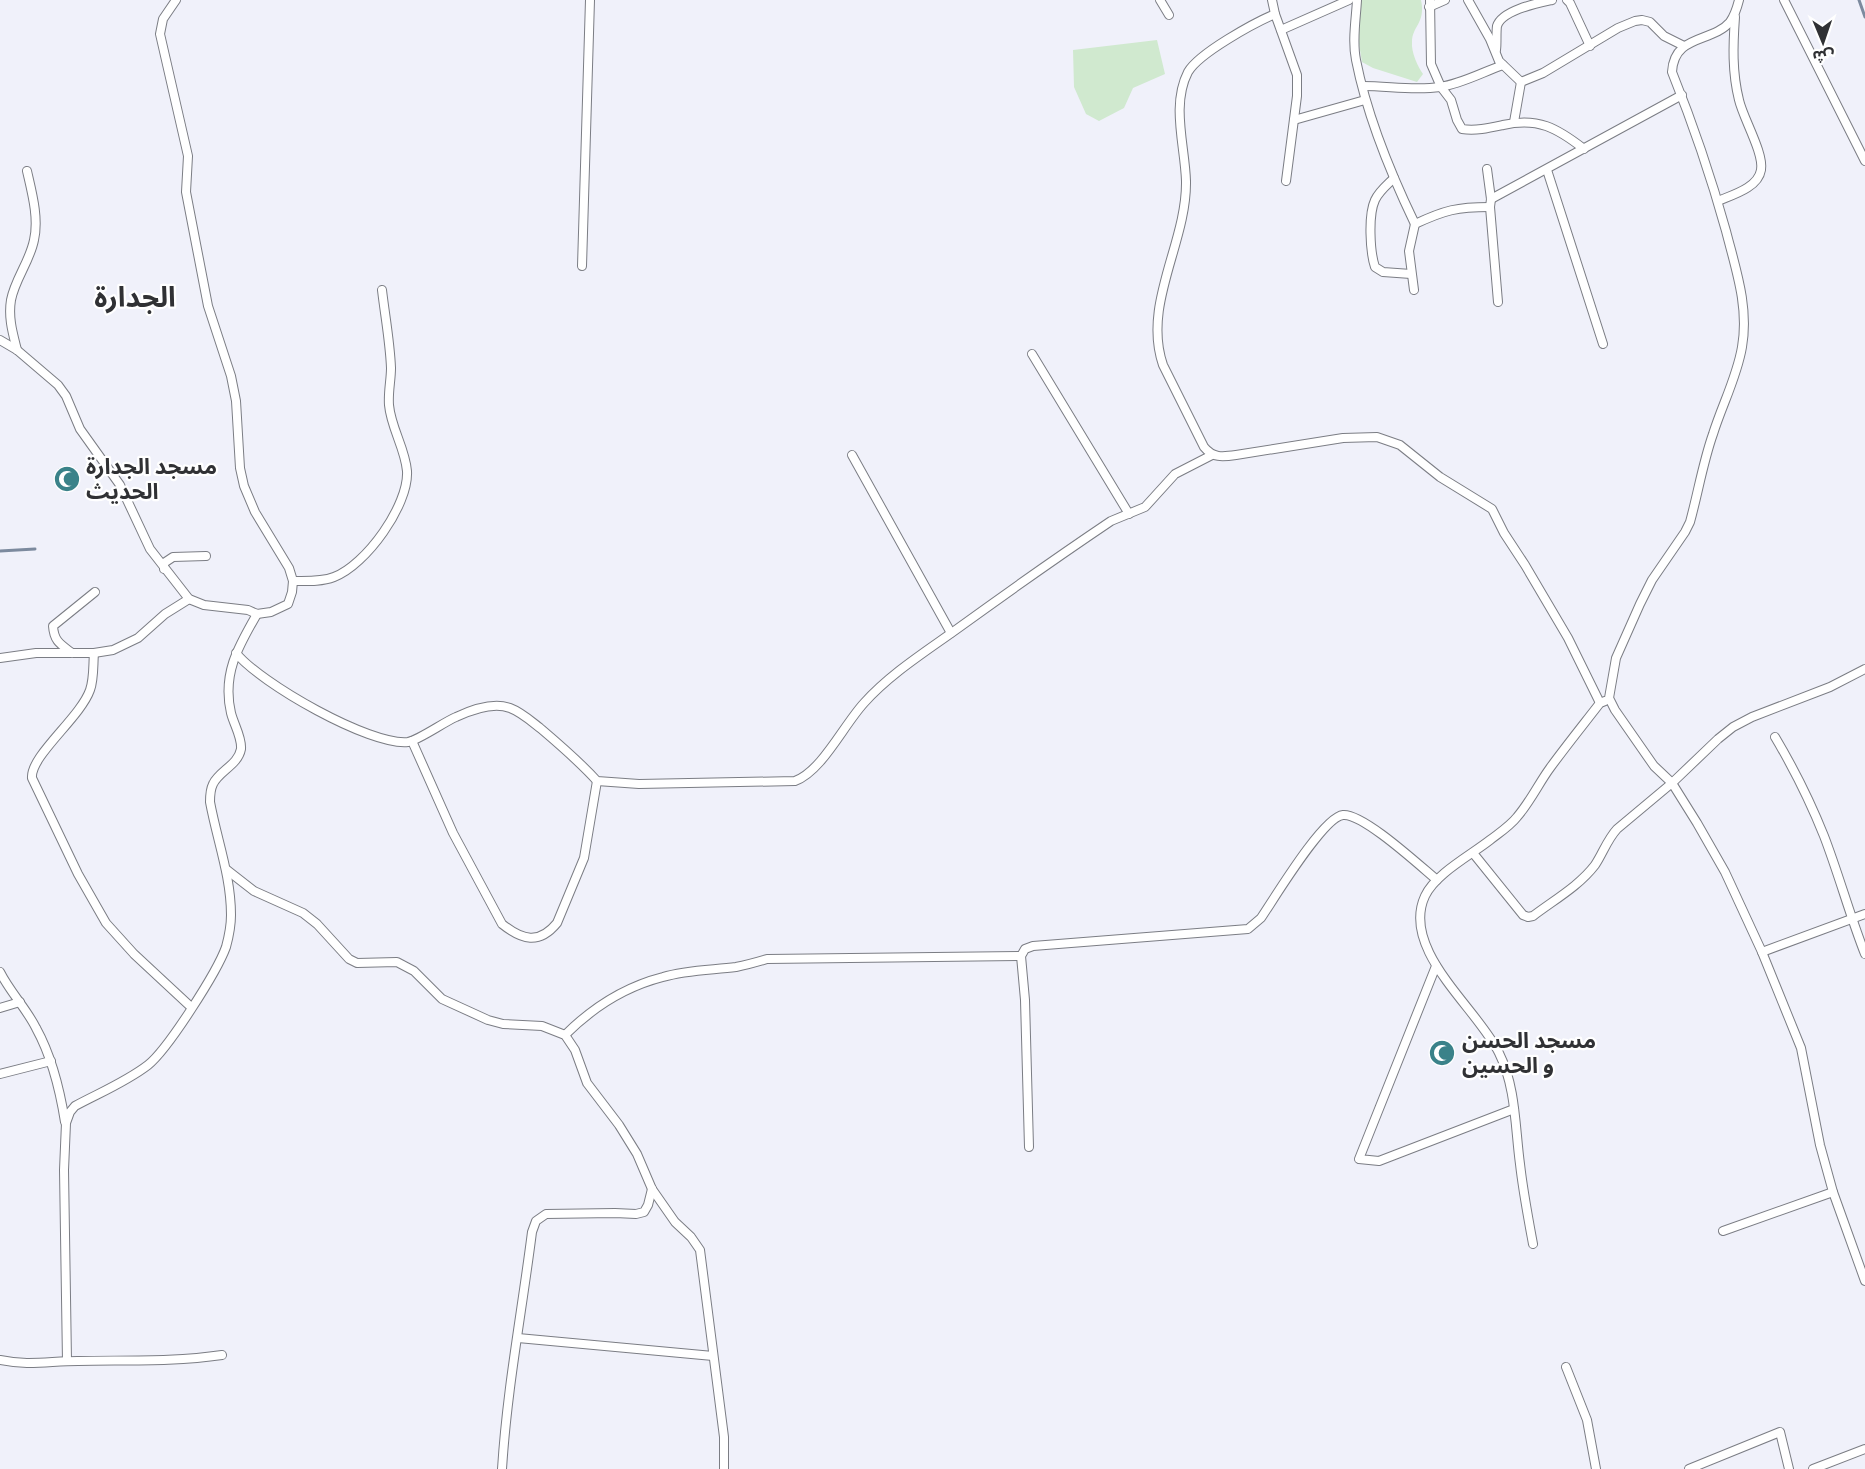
<svg xmlns="http://www.w3.org/2000/svg" width="1865" height="1469" viewBox="0 0 1865 1469" font-family="'Titillium Web','Noto Sans Arabic',sans-serif">
<style>
.green{fill:#d0e9cf}
.lines{fill:none;stroke-linecap:round;stroke-linejoin:round}
.stream{stroke:#7c8a9e;stroke-width:3}
.minor-casing{stroke:#7b7d84;stroke-width:10}
.minor{stroke:#fff;stroke-width:8}
.labels{text-anchor:middle;stroke-width:4.5;stroke-linejoin:round;paint-order:stroke}
.poi-label{font-size:22px;font-weight:bold;fill:#303134;stroke:#fff;text-anchor:start}
.district-label{font-size:28px;font-weight:bold;fill:#303134;stroke:#fff}
</style>
<rect width="100%" height="100%" fill="#f0f1fa"/>
<g class="green">
<path d="M1361,0H1421C1426,23 1412,26 1412,42C1411,52 1418,67 1423,74L1417,82L1373,68L1362,62L1358,38Z"/>
<polygon points="1157,40 1165,74 1133,88 1124,108 1099,121 1086,114 1074,87 1073,50"/>
</g>
<g class="lines">
<g class="stream">
<polyline points="1859,0 1865,17"/>
<polyline points="0,551 35,549"/>
</g>
<g class="minor-casing">
<g id="minor">
<polyline points="1160,0 1169,15"/>
<path d="M1272,0L1275,14C1254,23 1199,53 1188,72C1171,105 1185,146 1186,181C1187,243 1142,304 1163,365L1204,447C1213,458 1222,457 1236,455L1343,438L1377,437L1400,445L1440,477L1492,509L1504,533L1525,565L1568,638L1600,703"/>
<path d="M1357,0C1356,19 1352,41 1356,60C1367,116 1390,172 1415,224C1445,210 1457,207 1490,207"/>
<path d="M1430,0L1431,64L1441,87L1451,100L1457,120L1462,129C1476,131 1489,128 1503,125C1538,117 1557,128 1584,149"/>
<polyline points="1468,0 1490,39 1499,61 1521,82"/>
<polyline points="1567,0 1570,3 1590,46"/>
<path d="M1739,0C1737,8 1735,15 1730,22C1712,43 1674,34 1672,72C1693,124 1711,177 1726,231C1736,270 1749,307 1742,347C1737,377 1722,405 1713,434C1703,462 1698,493 1690,522L1685,532L1652,580L1640,604L1616,658L1609,698L1615,710L1654,766L1672,783L1697,823L1725,872L1762,952L1801,1048L1820,1145L1833,1192L1865,1281"/>
<polyline points="1784,0 1865,161"/>
<polyline points="1429,7 1445,0"/>
<polyline points="1275,14 1297,75 1297,96 1286,181"/>
<polyline points="1281,30 1349,0"/>
<path d="M1496,50C1497,43 1496,33 1497,26C1502,10 1538,3 1552,0"/>
<path d="M1363,86C1389,86 1414,91 1440,87C1461,84 1483,72 1503,65"/>
<polyline points="1294,120 1365,100"/>
<polyline points="1514,122 1521,82 1543,73 1618,28 1635,21 1642,20 1650,22 1664,36 1684,46"/>
<polyline points="1487,169 1491,199 1490,207 1498,302"/>
<polyline points="1547,170 1603,344"/>
<path d="M1394,178C1387,185 1379,191 1375,200C1368,215 1370,252 1375,267L1383,272L1411,274"/>
<polyline points="1491,199 1682,95"/>
<path d="M1718,201C1732,195 1758,188 1761,170C1764,153 1743,118 1739,100C1732,72 1733,45 1735,17"/>
<polyline points="582,266 590,0"/>
<polyline points="1414,290 1409,251 1415,224"/>
<polyline points="0,340 17,350 58,385 66,396 80,429 120,485 150,549 189,599 204,605 248,610 257,614 271,612 288,604 292,592 293,581 289,568 255,512 244,486 240,468 236,401 231,376 208,306 186,192 188,156 160,34 163,19 176,0"/>
<path d="M17,350C13,334 8,318 11,300C15,279 30,261 34,240C39,218 32,193 27,171"/>
<polyline points="1032,354 1129,514"/>
<polyline points="852,455 951,633"/>
<polyline points="164,569 164,563 173,557 206,556"/>
<path d="M293,581C306,581 321,582 334,577C366,565 409,505 407,471C405,448 391,428 389,405C388,392 391,380 391,368C390,342 385,316 382,290"/>
<path d="M72,653C60,644 54,641 53,626L95,592"/>
<path d="M94,653C93,665 94,679 90,690C80,718 30,756 32,778L78,874L106,923L134,954L191,1007"/>
<path d="M236,653C260,683 370,746 408,742C419,740 444,722 456,717C471,710 494,702 510,708C521,712 531,721 540,728C560,745 579,761 597,781L639,784L795,781C822,771 843,726 864,703C890,674 925,652 957,629C1008,592 1059,556 1111,521L1145,507L1175,474L1212,455"/>
<polyline points="0,658 36,653 94,653 113,650 138,638 165,614 189,599"/>
<path d="M1775,737C1794,769 1810,801 1824,836C1839,875 1850,916 1865,954"/>
<path d="M412,741L453,833L502,924C522,940 539,945 557,923L584,858L597,781"/>
<path d="M1473,853L1523,915L1528,917L1533,916C1554,900 1579,886 1595,865C1603,853 1607,840 1617,829L1672,783L1718,739L1733,727L1752,717L1830,687L1865,669"/>
<polyline points="227,870 254,891 303,913 317,924 349,959 357,963 397,962 414,971 442,999 488,1020 503,1024 542,1026 565,1035 575,1050 587,1083 619,1125 637,1154 652,1189 675,1222 691,1237 700,1250 724,1437 724,1469"/>
<polyline points="1762,952 1865,914"/>
<polyline points="1436,966 1359,1159 1379,1161 1514,1109"/>
<path d="M0,972C10,992 26,1008 36,1028C52,1057 60,1090 65,1122"/>
<polyline points="0,1008 20,1002"/>
<path d="M565,1035C593,1007 624,987 663,977C686,970 712,970 736,967C746,965 757,962 767,959L1021,956"/>
<polyline points="0,1074 51,1061"/>
<path d="M1029,1147L1025,1000L1021,956L1025,949L1033,946L1248,929L1261,918C1274,899 1323,817 1343,815C1363,813 1420,866 1437,880"/>
<polyline points="1723,1231 1833,1192"/>
<path d="M1533,1244C1528,1217 1523,1191 1520,1164C1515,1127 1516,1087 1499,1053C1478,1009 1400,950 1425,896C1435,874 1471,855 1490,840C1499,833 1510,826 1517,817C1530,802 1539,783 1550,768C1566,746 1583,725 1600,703L1605,701"/>
<polyline points="518,1338 713,1356"/>
<path d="M0,1360C28,1366 50,1361 78,1361C126,1360 175,1362 222,1355"/>
<path d="M67,1361L64,1170L66,1123L70,1112L75,1106C99,1093 126,1082 148,1065C168,1049 217,972 226,947C229,936 231,926 231,915C231,876 217,840 210,802C210,796 210,790 213,784C219,771 238,765 241,749C242,737 234,725 231,713C222,674 238,647 257,614"/>
<polyline points="1566,1367 1587,1420 1596,1469"/>
<path d="M502,1469C507,1389 522,1311 532,1232L536,1221L546,1214L615,1213L636,1214L644,1212L648,1205L652,1189"/>
<polyline points="1689,1469 1780,1432 1789,1469"/>
<polyline points="1813,1469 1865,1449"/>
</g>
</g>
<use href="#minor" class="minor"/>
</g>
<defs>
<g id="mosque-disc" transform="scale(1.35)"><circle r="9.5" fill="#3a8289" stroke="#fff"/><path d="M3.5-4.9A6 6 0 1 0 3.5 4.9A5 5 0 1 1 3.5-4.9Z" fill="#fff"/></g>
</defs>
<g fill-rule="evenodd">
<use href="#mosque-disc" x="67" y="479"/>
<use href="#mosque-disc" x="1442" y="1053"/>
</g>
<g class="labels">
<g class="poi-label">
<text x="86" y="474">مسجد الجدارة<tspan x="86" dy="25">الحديث</tspan></text>
<text x="1462" y="1048">مسجد الحسن<tspan x="1462" dy="25">و الحسين</tspan></text>
</g>
<g class="district-label">
<text x="135" y="307">الجدارة</text>
</g>
</g>
<g transform="translate(1823 42) rotate(178)" stroke="#ffffff" stroke-width="4.5" paint-order="stroke">
<path d="M0-4.5L10 22L0 15L-10 22Z" fill="#303134"/>
<text y="-9" font-size="16" font-weight="bold" text-anchor="middle" fill="#303134">ش</text>
</g>
</svg>
